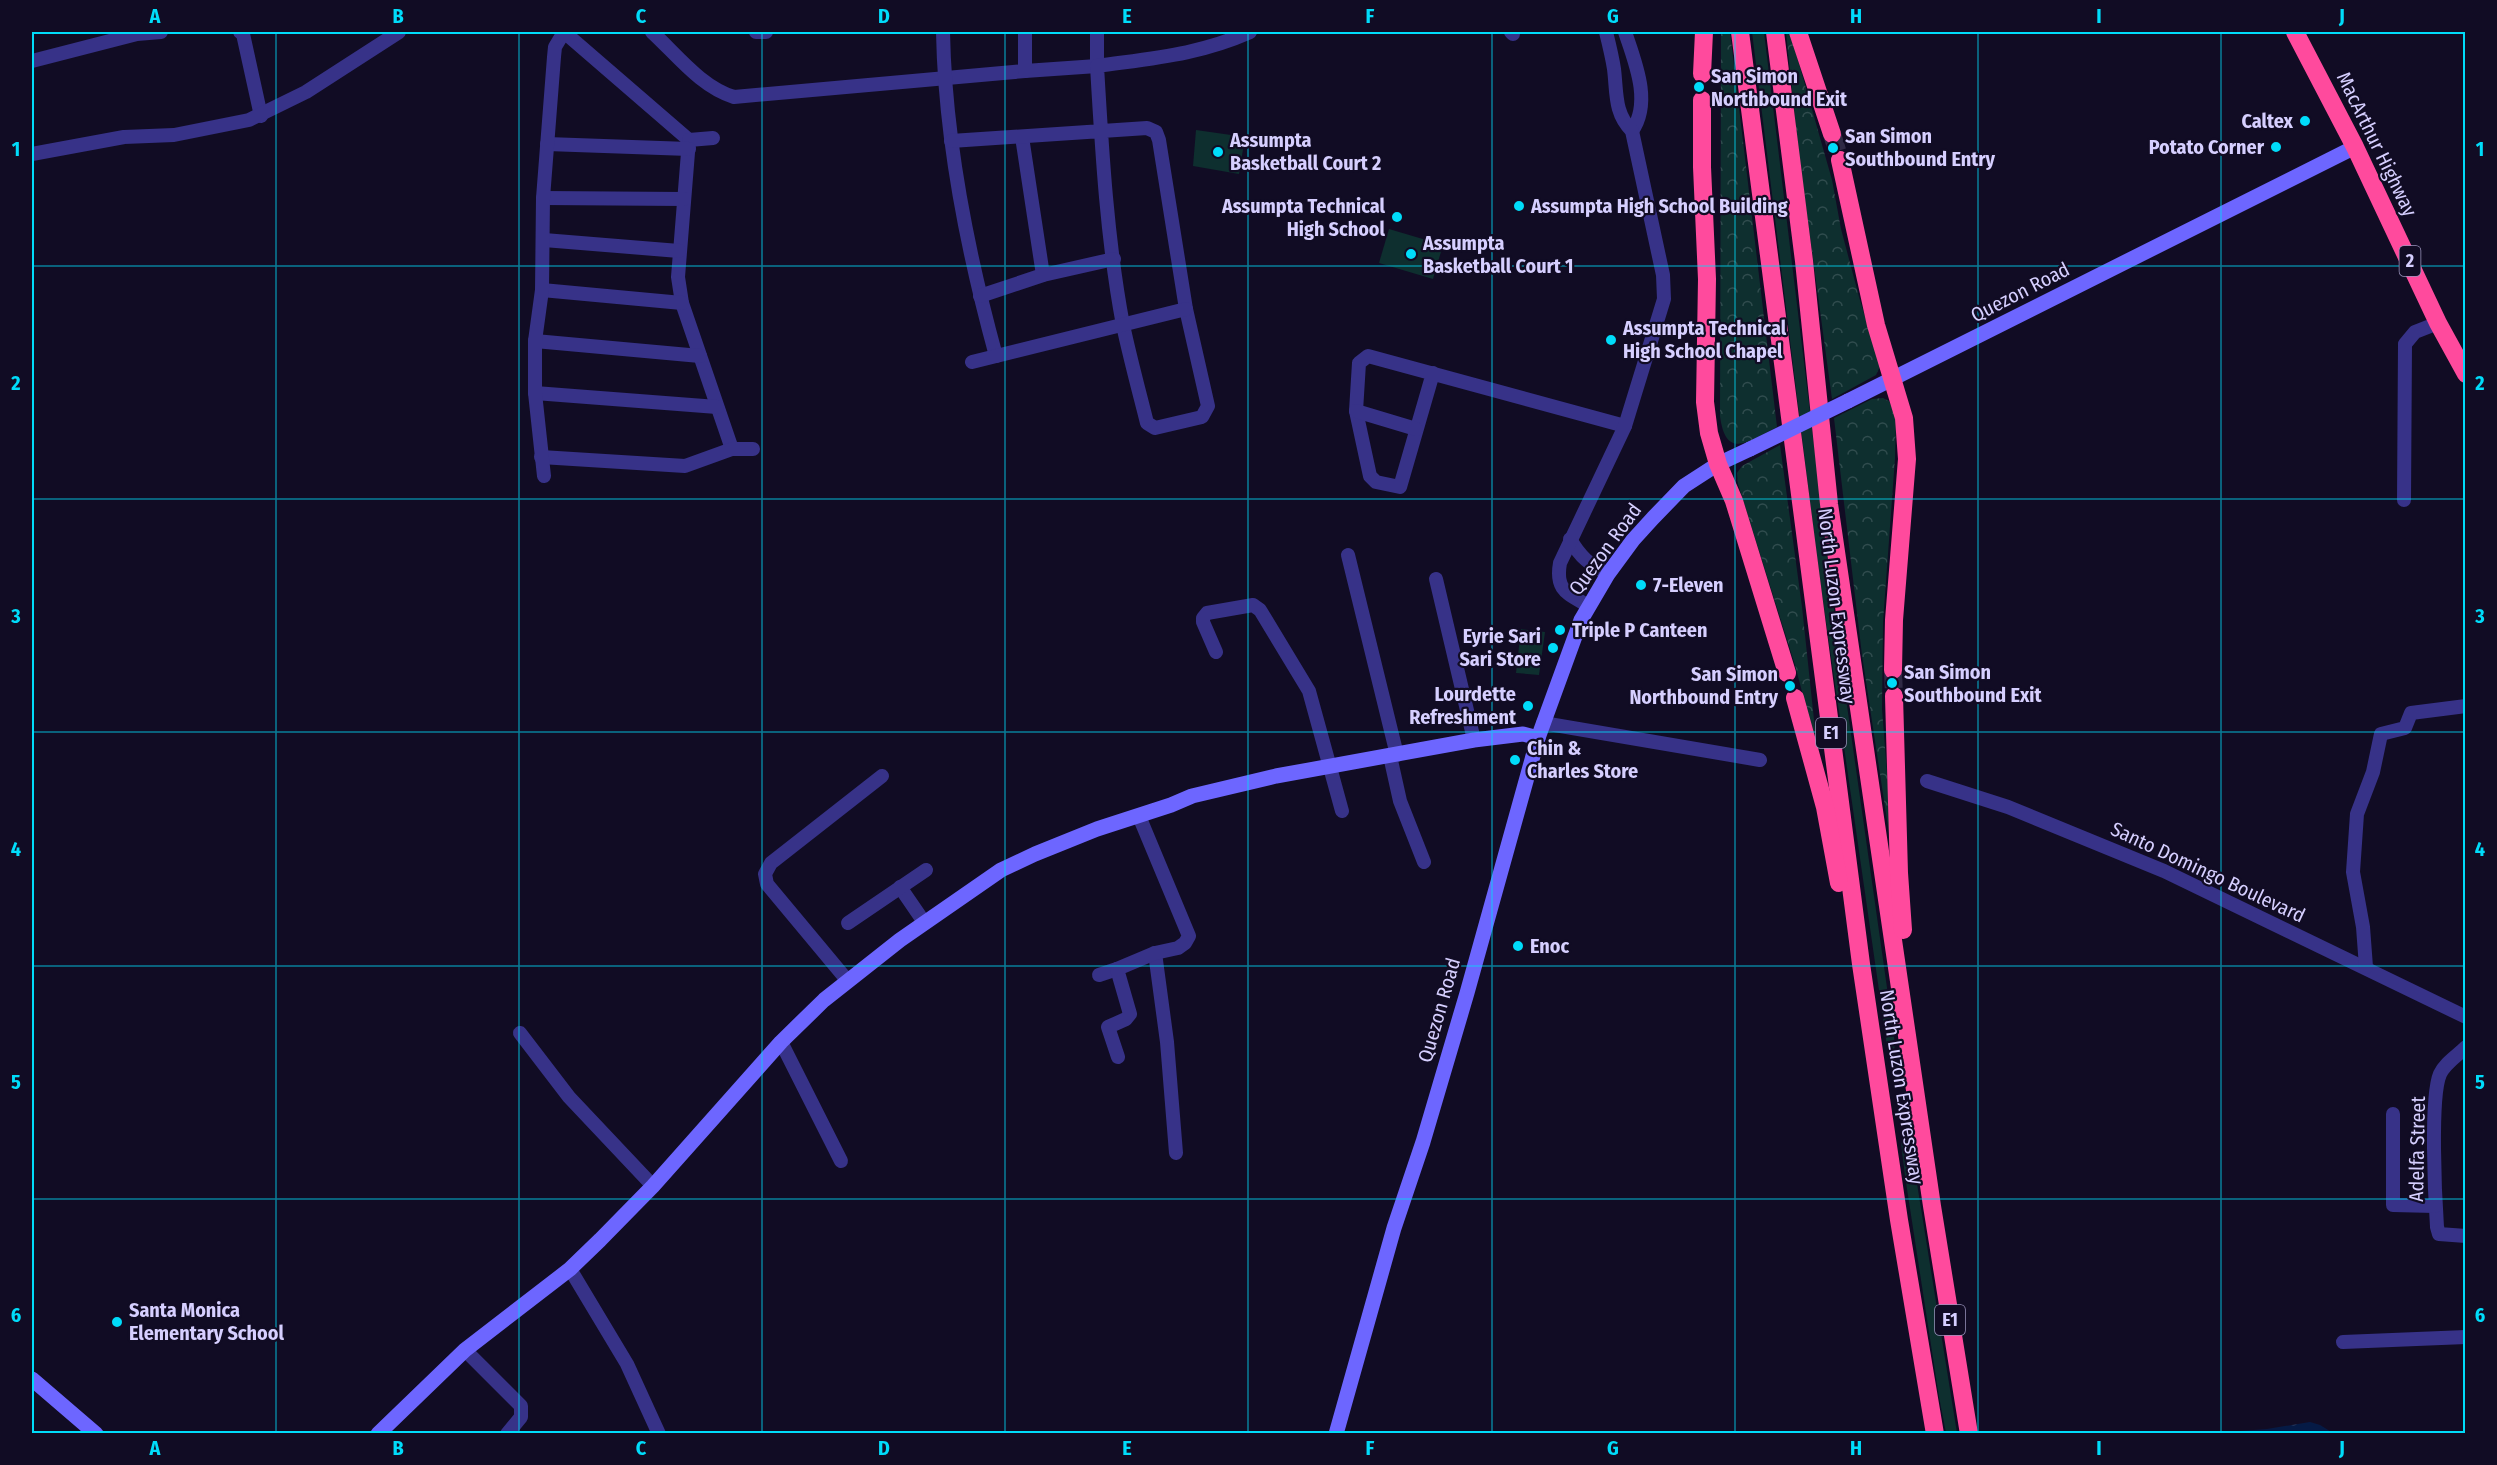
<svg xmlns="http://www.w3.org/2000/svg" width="2497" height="1465" viewBox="0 0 2497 1465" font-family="'Fira Sans Condensed',sans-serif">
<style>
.grass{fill:#0e2f2f}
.forest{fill:url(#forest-crowns)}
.water{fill:url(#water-ripples)}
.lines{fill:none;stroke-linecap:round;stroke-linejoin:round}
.highway-tunnel{stroke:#2f2945;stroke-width:18;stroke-dasharray:18 9;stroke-linecap:butt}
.street{stroke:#373288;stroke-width:14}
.secondary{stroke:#6d66ff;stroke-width:15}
.highway{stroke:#ff4a9d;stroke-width:18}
.secondary-bridge{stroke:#6d66ff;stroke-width:15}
.grid{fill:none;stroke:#00dcfa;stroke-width:1.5;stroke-opacity:0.55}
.poi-dot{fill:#00dcfa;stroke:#110c24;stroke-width:2}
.labels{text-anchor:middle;stroke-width:4.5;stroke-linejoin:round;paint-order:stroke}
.shield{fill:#110c24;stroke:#9b94bd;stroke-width:1.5}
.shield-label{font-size:18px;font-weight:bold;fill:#d6cfff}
.poi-label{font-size:20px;font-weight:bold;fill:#d6cfff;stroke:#110c24;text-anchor:start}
.street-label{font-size:20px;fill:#d6cfff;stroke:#110c24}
.neatline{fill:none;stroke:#00dcfa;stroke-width:2}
.grid-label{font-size:20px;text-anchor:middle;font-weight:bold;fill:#00dcfa}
</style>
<defs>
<pattern id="forest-crowns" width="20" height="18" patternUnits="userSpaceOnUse" patternTransform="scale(1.5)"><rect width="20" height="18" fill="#0e2f2f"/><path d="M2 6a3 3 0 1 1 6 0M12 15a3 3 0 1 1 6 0" fill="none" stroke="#304c4e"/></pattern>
<pattern id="water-ripples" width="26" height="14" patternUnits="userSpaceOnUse" patternTransform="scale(1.5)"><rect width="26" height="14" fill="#051a45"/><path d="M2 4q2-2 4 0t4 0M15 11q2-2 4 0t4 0" fill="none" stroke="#293a61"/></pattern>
</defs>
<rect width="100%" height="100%" fill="#110c24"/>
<g class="grass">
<polygon points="1752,32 1764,32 1837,635 1895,1044 1894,1051 1890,1052 1887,1046 1817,559"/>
<polygon points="1196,130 1245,137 1239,174 1193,166"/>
<polygon points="1389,229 1443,245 1433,279 1379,263"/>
<polygon points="1521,629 1545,632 1539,675 1516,673"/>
<polygon points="1905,1136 1908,1137 1911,1146 1957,1433 1946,1433 1939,1397 1905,1176 1901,1143"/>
</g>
<g class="forest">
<path d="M1721,32H1730L1777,427C1749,441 1726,461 1720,416Z"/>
<polygon points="1786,32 1790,32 1832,180 1841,229 1859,297 1880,366 1876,375 1832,399 1798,148"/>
<polygon points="1883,398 1889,401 1896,417 1895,458 1883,622 1882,709 1891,825 1890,840 1862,655 1834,418 1872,399"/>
<polygon points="1780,445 1802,607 1817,748 1795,665 1738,484 1737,473 1742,466"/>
</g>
<polygon class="water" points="2310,1422 2320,1425 2333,1433 2213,1433 2267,1429"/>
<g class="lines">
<g class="highway-tunnel">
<polyline points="1832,134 1840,160"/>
<polyline points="1893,670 1894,696"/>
</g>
<g class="street">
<polyline points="240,32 243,34 261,116"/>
<polyline points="564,32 689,140 678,277 682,303 732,449"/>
<path d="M652,32C677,55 701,87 734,97L1025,71"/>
<polyline points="756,32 766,32"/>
<path d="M943,32C945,141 967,250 996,356"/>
<polyline points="1025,32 1025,71 1097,66 1097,32"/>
<polyline points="1511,32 1513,34"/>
<path d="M1625,32C1635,62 1652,102 1632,131"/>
<polyline points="32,61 137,34 161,32"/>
<polyline points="1022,137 1043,275"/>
<polyline points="689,140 713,138"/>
<path d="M951,141L1147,128L1156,132L1159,140L1186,309L1208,406L1202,417L1155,428L1147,423C1139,391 1130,358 1123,325C1107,240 1102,152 1097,66C1153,58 1198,55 1250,32"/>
<polyline points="547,144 689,149"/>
<polyline points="32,154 124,137 174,135 249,120 306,92 399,32"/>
<polyline points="543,198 684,199"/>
<polyline points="544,240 679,251"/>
<polyline points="542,290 682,303"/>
<polyline points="980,296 1043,275 1114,259"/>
<polyline points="535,341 700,356"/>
<polyline points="972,362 1186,309"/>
<polyline points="1433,373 1400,487 1376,482 1370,476 1356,411 1359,363 1368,356 1625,426"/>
<polyline points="535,393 717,407"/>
<polyline points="1356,411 1416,429"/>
<polyline points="541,457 685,466 732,449 753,449"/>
<polyline points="544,476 535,393 535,341 542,290 543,198 554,57 555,47 564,32"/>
<polyline points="2404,500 2405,344 2415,332 2438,323"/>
<path d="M1570,539C1580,557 1590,565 1608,574"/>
<polyline points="1348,555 1397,755"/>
<polyline points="1436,579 1474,740"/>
<path d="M1588,606C1568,593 1555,591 1560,563L1625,426L1664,299L1663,275L1632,131C1614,113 1617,93 1614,69C1612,56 1609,44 1606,32"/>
<polyline points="1216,652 1203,622 1203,618 1207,613 1253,605 1260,610 1309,691 1342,811"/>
<polyline points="1543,723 1760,760"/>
<polyline points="1390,756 1400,801 1424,862"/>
<polyline points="1927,781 2008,807 2164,871 2466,1017"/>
<polyline points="900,887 924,922"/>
<polyline points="848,923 926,870"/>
<polyline points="1155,953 1167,1042 1176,1153"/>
<polyline points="2366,967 2363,927 2353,872 2357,814 2373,772 2381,734 2405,728 2411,713 2466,706"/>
<polyline points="1099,975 1117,969"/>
<polyline points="847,980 767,884 765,874 771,863 882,776"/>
<polyline points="520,1033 569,1097 653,1186"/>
<polyline points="781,1042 841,1161"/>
<path d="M2466,1047C2457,1056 2445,1063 2440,1074C2430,1097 2435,1198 2437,1227L2439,1234L2466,1236"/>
<polyline points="1118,1057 1108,1027 1126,1019 1130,1014 1117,969 1155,953 1178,948 1185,943 1189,936 1139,816"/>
<polyline points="2393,1114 2393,1205 2435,1206"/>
<polyline points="570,1269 627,1364 659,1434"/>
<polyline points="2343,1342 2466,1337"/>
<polyline points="465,1350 521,1406 521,1417 507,1434"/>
</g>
<g class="secondary">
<polyline points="1848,401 2355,147"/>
<polyline points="32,1379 96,1434"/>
<polyline points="378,1434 465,1350 570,1269 600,1240 653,1186 781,1042 824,1000 900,940 1001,870 1035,854 1097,829 1171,805 1192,796 1276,776 1474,740 1523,734 1538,738"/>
<polyline points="1336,1434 1394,1228 1423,1142 1467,993 1538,738 1581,620 1608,574 1633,540 1653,518 1684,486 1718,464 1750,449"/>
</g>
<g class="highway">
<polyline points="1740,32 1861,964 1899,1220 1935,1434"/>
<polyline points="1775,32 1804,261 1829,504 1932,1206 1969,1434"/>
<polyline points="1798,32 1832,134"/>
<polyline points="2295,32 2355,147 2438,323 2466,374"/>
<polyline points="1702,74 1704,32"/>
<polyline points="1702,100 1702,167 1707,279 1705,402 1709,433 1718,464 1734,501 1787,673"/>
<polyline points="1840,160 1876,325 1904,418 1907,459 1894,620 1893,670"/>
<polyline points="1894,696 1899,873 1903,930"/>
<polyline points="1795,698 1825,807 1839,883"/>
</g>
<polyline class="secondary-bridge" points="1750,449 1848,401"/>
</g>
<path class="grid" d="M276,32V1434M519,32V1434M762,32V1434M1005,32V1434M1248,32V1434M1492,32V1434M1735,32V1434M1978,32V1434M2221,32V1434M32,266H2466M32,499H2466M32,732H2466M32,966H2466M32,1199H2466"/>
<g class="poi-dot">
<circle cx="1699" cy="87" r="6"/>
<circle cx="2305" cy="121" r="6"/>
<circle cx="2276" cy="147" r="6"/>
<circle cx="1833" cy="148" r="6"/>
<circle cx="1218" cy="152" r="6"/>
<circle cx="1519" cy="206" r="6"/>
<circle cx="1397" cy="217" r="6"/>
<circle cx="1411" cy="254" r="6"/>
<circle cx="1611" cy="340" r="6"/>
<circle cx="1641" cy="585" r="6"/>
<circle cx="1560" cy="630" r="6"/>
<circle cx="1553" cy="648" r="6"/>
<circle cx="1892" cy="683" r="6"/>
<circle cx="1790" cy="686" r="6"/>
<circle cx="1528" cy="706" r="6"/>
<circle cx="1515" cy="760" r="6"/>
<circle cx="1518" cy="946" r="6"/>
<circle cx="117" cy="1322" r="6"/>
</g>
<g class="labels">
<g class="shield">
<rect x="2399.5" y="246" width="21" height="30" rx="4.5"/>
<rect x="1816" y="718" width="30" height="30" rx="4.5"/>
<rect x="1935" y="1305" width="30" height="30" rx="4.5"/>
</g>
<g class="shield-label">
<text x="2410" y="267">2</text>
<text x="1831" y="739">E1</text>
<text x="1950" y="1326">E1</text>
</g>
<g class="poi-label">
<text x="1711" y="83">San Simon<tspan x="1711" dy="23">Northbound Exit</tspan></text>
<text x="2293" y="128" text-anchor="end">Caltex</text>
<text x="1845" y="143">San Simon<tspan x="1845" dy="23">Southbound Entry</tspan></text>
<text x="1230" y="147">Assumpta<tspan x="1230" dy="23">Basketball Court 2</tspan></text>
<text x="2264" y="154" text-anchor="end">Potato Corner</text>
<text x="1385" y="213" text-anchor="end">Assumpta Technical<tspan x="1385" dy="23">High School</tspan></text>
<text x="1531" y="213">Assumpta High School Building</text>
<text x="1423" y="250">Assumpta<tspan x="1423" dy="23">Basketball Court 1</tspan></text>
<text x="1623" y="335">Assumpta Technical<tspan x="1623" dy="23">High School Chapel</tspan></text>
<text x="1653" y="592">7-Eleven</text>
<text x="1572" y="637">Triple P Canteen</text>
<text x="1541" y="643" text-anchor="end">Eyrie Sari<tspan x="1541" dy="23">Sari Store</tspan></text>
<text x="1904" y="679">San Simon<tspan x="1904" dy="23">Southbound Exit</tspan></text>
<text x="1778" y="681" text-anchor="end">San Simon<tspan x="1778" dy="23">Northbound Entry</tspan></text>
<text x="1516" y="701" text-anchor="end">Lourdette<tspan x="1516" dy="23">Refreshment</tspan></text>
<text x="1527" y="755">Chin &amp;<tspan x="1527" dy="23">Charles Store</tspan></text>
<text x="1530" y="953">Enoc</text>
<text x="129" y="1317">Santa Monica<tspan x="129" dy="23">Elementary School</tspan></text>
</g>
<g class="street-label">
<text transform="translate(2377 144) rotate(64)" y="7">MacArthur Highway</text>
<text transform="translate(2020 292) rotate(-27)" y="7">Quezon Road</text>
<text transform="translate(1605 549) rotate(-54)" y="7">Quezon Road</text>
<text transform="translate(1837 606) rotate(83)" y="7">North Luzon Expressway</text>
<text transform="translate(2208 872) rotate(25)" y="7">Santo Domingo Boulevard</text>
<text transform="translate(1439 1010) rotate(-74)" y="7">Quezon Road</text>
<text transform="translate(1902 1087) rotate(81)" y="7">North Luzon Expressway</text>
<text transform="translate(2417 1149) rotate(-89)" y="7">Adelfa Street</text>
</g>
</g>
<rect width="2497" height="1465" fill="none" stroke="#110c24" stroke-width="66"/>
<rect x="33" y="33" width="2431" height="1399" class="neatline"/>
<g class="grid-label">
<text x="155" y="23">A</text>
<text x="398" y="23">B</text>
<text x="641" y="23">C</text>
<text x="884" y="23">D</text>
<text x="1127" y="23">E</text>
<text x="1370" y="23">F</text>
<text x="1613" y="23">G</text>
<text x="1856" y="23">H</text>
<text x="2099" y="23">I</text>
<text x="2342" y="23">J</text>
<text x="16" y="156">1</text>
<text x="2480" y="156">1</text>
<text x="16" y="390">2</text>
<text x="2480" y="390">2</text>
<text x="16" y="623">3</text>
<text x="2480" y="623">3</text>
<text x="16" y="856">4</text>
<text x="2480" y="856">4</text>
<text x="16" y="1089">5</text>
<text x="2480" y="1089">5</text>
<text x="16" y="1322">6</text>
<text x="2480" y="1322">6</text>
<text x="155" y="1455">A</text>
<text x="398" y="1455">B</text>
<text x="641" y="1455">C</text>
<text x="884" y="1455">D</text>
<text x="1127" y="1455">E</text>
<text x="1370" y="1455">F</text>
<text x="1613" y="1455">G</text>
<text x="1856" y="1455">H</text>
<text x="2099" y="1455">I</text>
<text x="2342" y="1455">J</text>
</g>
</svg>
